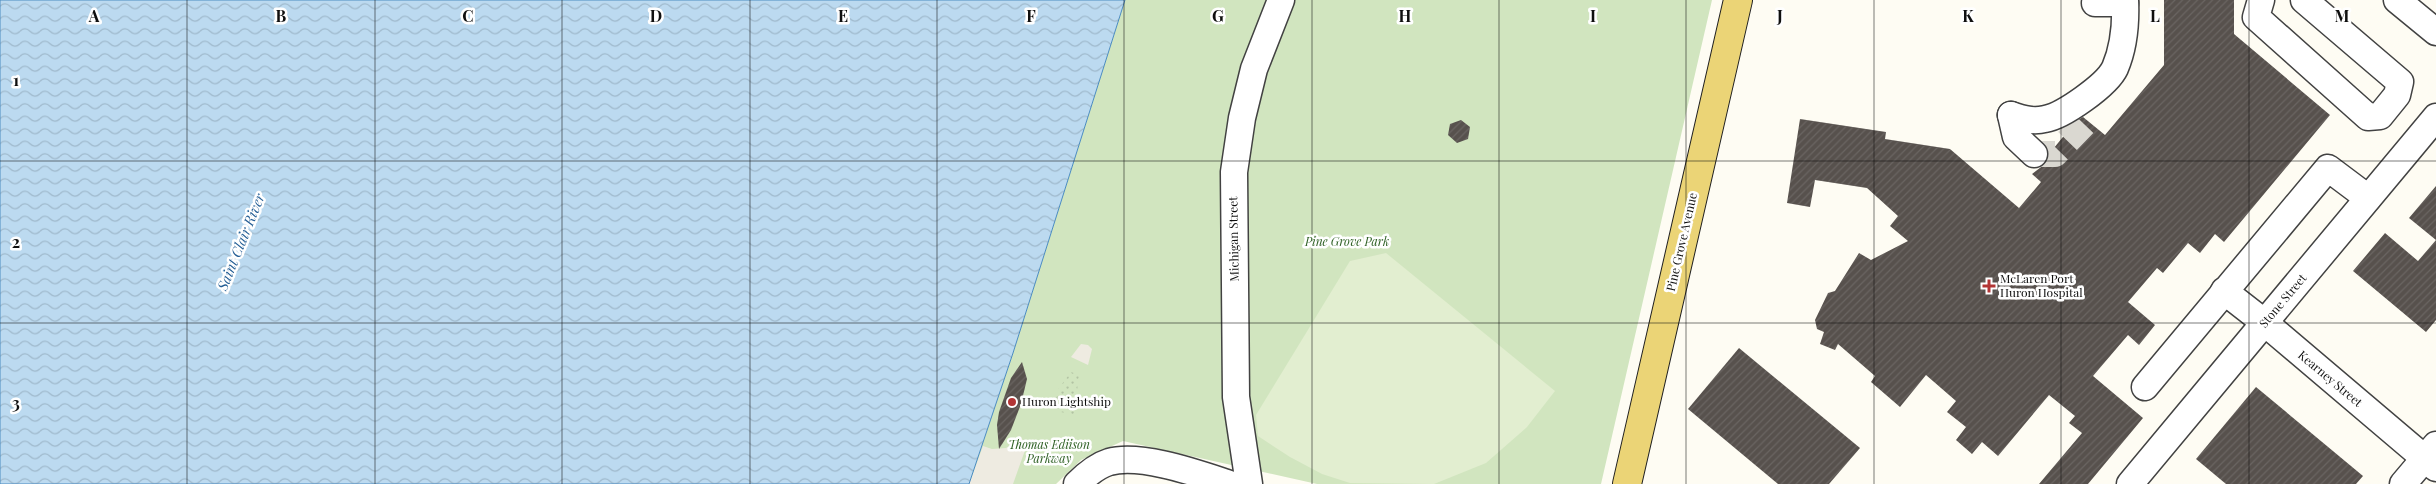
<svg xmlns="http://www.w3.org/2000/svg" width="2436" height="484" viewBox="0 0 2436 484" font-family="'Playfair Display',serif">
<style>
.park{fill:#d1e5bf}
.garden{fill:url(#garden-dots)}
.pitch{fill:#e2eed0}
.plaza{fill:#eeebe1}
.water{fill:url(#water-waves);stroke:#4a8bc0}
.building{fill:url(#building-hatch)}
.lines{fill:none;stroke-linecap:round;stroke-linejoin:round}
.minor-tunnel{stroke:#dad8d1;stroke-width:26;stroke-dasharray:26 13;stroke-linecap:butt}
.minor-casing{stroke:#424242;stroke-width:29}
.major-casing{stroke:#202020;stroke-width:30}
.minor{stroke:#fff;stroke-width:26}
.major{stroke:#ebd476;stroke-width:28}
.grid{fill:none;stroke:#0f0f0f;stroke-width:1;stroke-opacity:0.55}
.poi-dot{fill:#b23535;stroke:#fff;stroke-width:2}
.labels{text-anchor:middle;stroke-width:5;stroke-linejoin:round;paint-order:stroke}
.street-label{font-size:12px;fill:#0f0f0f;stroke:#fff}
.park-label{font-size:12px;font-style:italic;fill:#2f6125;stroke:#fff}
.poi-label{font-size:12px;fill:#0f0f0f;stroke:#fff;text-anchor:start}
.water-label{font-size:14px;font-style:italic;fill:#245e95;stroke:#fff}
.grid-label{font-size:16px;text-anchor:middle;font-weight:bold;fill:#0f0f0f;stroke:#fff;stroke-width:5;stroke-linejoin:round;paint-order:stroke}
</style>
<defs>
<pattern id="garden-dots" width="8" height="8" patternUnits="userSpaceOnUse" patternTransform="scale(1.25)"><rect width="8" height="8" fill="#d1e5bf"/><path d="M2 2h.1M6 6h.1" fill="none" stroke="#b2c3a3" stroke-width="1.8" stroke-linecap="round"/></pattern>
<pattern id="water-waves" width="16" height="10" patternUnits="userSpaceOnUse" patternTransform="scale(1.25)"><rect width="16" height="10" fill="#bcdaf0"/><path d="M0 5q4-4 8 0t8 0" fill="none" stroke="#a0bacd"/></pattern>
<pattern id="building-hatch" width="6" height="6" patternUnits="userSpaceOnUse" patternTransform="scale(1.25)"><rect width="6" height="6" fill="#57514d"/><path d="M-1 1l2-2M0 6l6-6M5 7l2-2" fill="none" stroke="#6a6562"/></pattern>
</defs>
<rect width="100%" height="100%" fill="#fefcf3"/>
<polygon class="park" points="1125,0 1712,0 1601,484 1317,484 1123,441 1081,460 1056,484 969,484 1013,353"/>
<polygon class="garden" points="1071,372 1079,375 1074,415 1061,412 1053,404 1053,396"/>
<polygon class="pitch" points="1386,253 1555,391 1527,427 1486,463 1434,484 1350,483 1322,474 1290,457 1258,436 1256,415 1350,261"/>
<g class="plaza">
<polygon points="1081,344 1088,345 1092,349 1088,365 1071,357"/>
<polygon points="1021,439 1028,442 1013,484 969,484 983,446 992,449 1006,448"/>
</g>
<polygon class="water" points="0,0 1125,0 1013,353 969,484 0,484"/>
<g class="building">
<polygon points="2164,0 2234,0 2234,34 2330,115 2224,242 2215,234 2200,253 2188,243 2163,273 2157,268 2128,302 2155,325 2139,345 2128,335 2093,376 2143,418 2088,484 2039,484 2082,433 2069,423 2075,416 2049,395 1998,456 1982,442 1972,454 1956,440 1966,427 1947,412 1956,401 1926,375 1900,407 1871,382 1875,376 1838,344 1835,350 1820,344 1824,332 1817,329 1815,320 1828,293 1835,291 1859,253 1871,260 1908,241 1890,226 1898,216 1867,188 1815,180 1810,207 1787,203 1800,119 1886,132 1885,139 1950,149 2019,208 2041,182 2032,174 2045,164 2049,154 2076,121 2083,117 2105,135 2164,65"/>
<polygon points="1461,120 1470,127 1468,139 1457,143 1448,135 1450,124"/>
<polygon points="2436,186 2436,320 2426,332 2353,271 2385,233 2418,261 2436,240 2409,218"/>
<polygon points="1739,348 1860,448 1829,484 1778,484 1688,409"/>
<polygon points="1022,362 1027,379 1021,404 1011,430 999,449 997,425 999,412 1011,378"/>
<polygon points="2256,387 2363,476 2356,484 2226,484 2196,459"/>
</g>
<g class="lines">
<polyline class="minor-tunnel" points="2034,154 2055,154 2084,124"/>
<g class="minor-casing">
<g id="minor">
<polyline points="2261,0 2256,17 2368,117 2380,116 2397,95 2400,82 2304,0"/>
<polyline points="2397,0 2436,32"/>
<polyline points="2095,3 2125,3"/>
<path d="M2011,115C2023,119 2033,122 2045,119C2063,116 2107,85 2115,68C2124,47 2126,22 2125,0"/>
<polyline points="2011,115 2016,137 2034,154"/>
<polyline points="2224,291 2265,323 2436,468"/>
<polyline points="2145,387 2328,168 2368,198"/>
<path d="M1077,484C1086,475 1096,466 1109,462C1141,453 1199,474 1230,484"/>
<polyline points="1249,484 1236,397 1234,172 1242,118 1254,69 1281,0"/>
<polyline points="2130,484 2436,117"/>
<polyline points="2403,484 2436,445"/>
</g>
</g>
<g class="major-casing">
<polyline id="major" points="1627,484 1738,0"/>
</g>
<use href="#minor" class="minor"/>
<use href="#major" class="major"/>
</g>
<path class="grid" d="M187,0V484M375,0V484M562,0V484M750,0V484M937,0V484M1124,0V484M1312,0V484M1499,0V484M1686,0V484M1874,0V484M2061,0V484M2249,0V484M0,161H2436M0,323H2436"/>
<g class="poi-dot">
<path d="M1986.5 278.5h5v5h5v5h-5v5h-5v-5h-5v-5h5z"/>
<circle cx="1012" cy="402" r="5"/>
</g>
<g class="labels">
<g class="street-label">
<text transform="translate(1234 239) rotate(-91)" y="4">Michigan Street</text>
<text transform="translate(1682 242) rotate(-77)" y="4">Pine Grove Avenue</text>
<text transform="translate(2283 301) rotate(-50)" y="4">Stone Street</text>
<text transform="translate(2330 379) rotate(40)" y="4">Kearney Street</text>
</g>
<g class="park-label">
<text x="1347" y="246">Pine Grove Park</text>
<text x="1049" y="449">Thomas Ediison<tspan x="1049" dy="14">Parkway</tspan></text>
</g>
<g class="poi-label">
<text x="2000" y="283">McLaren Port<tspan x="2000" dy="14">Huron Hospital</tspan></text>
<text x="1022" y="406">Huron Lightship</text>
</g>
<g class="water-label">
<text transform="translate(241 242) rotate(-68)" y="5">Saint Clair River</text>
</g>
</g>
<g class="grid-label">
<text x="94" y="22">A</text>
<text x="281" y="22">B</text>
<text x="468" y="22">C</text>
<text x="656" y="22">D</text>
<text x="843" y="22">E</text>
<text x="1031" y="22">F</text>
<text x="1218" y="22">G</text>
<text x="1405" y="22">H</text>
<text x="1593" y="22">I</text>
<text x="1780" y="22">J</text>
<text x="1968" y="22">K</text>
<text x="2155" y="22">L</text>
<text x="2342" y="22">M</text>
<text x="16" y="86">1</text>
<text x="16" y="248">2</text>
<text x="16" y="409">3</text>
</g>
</svg>
